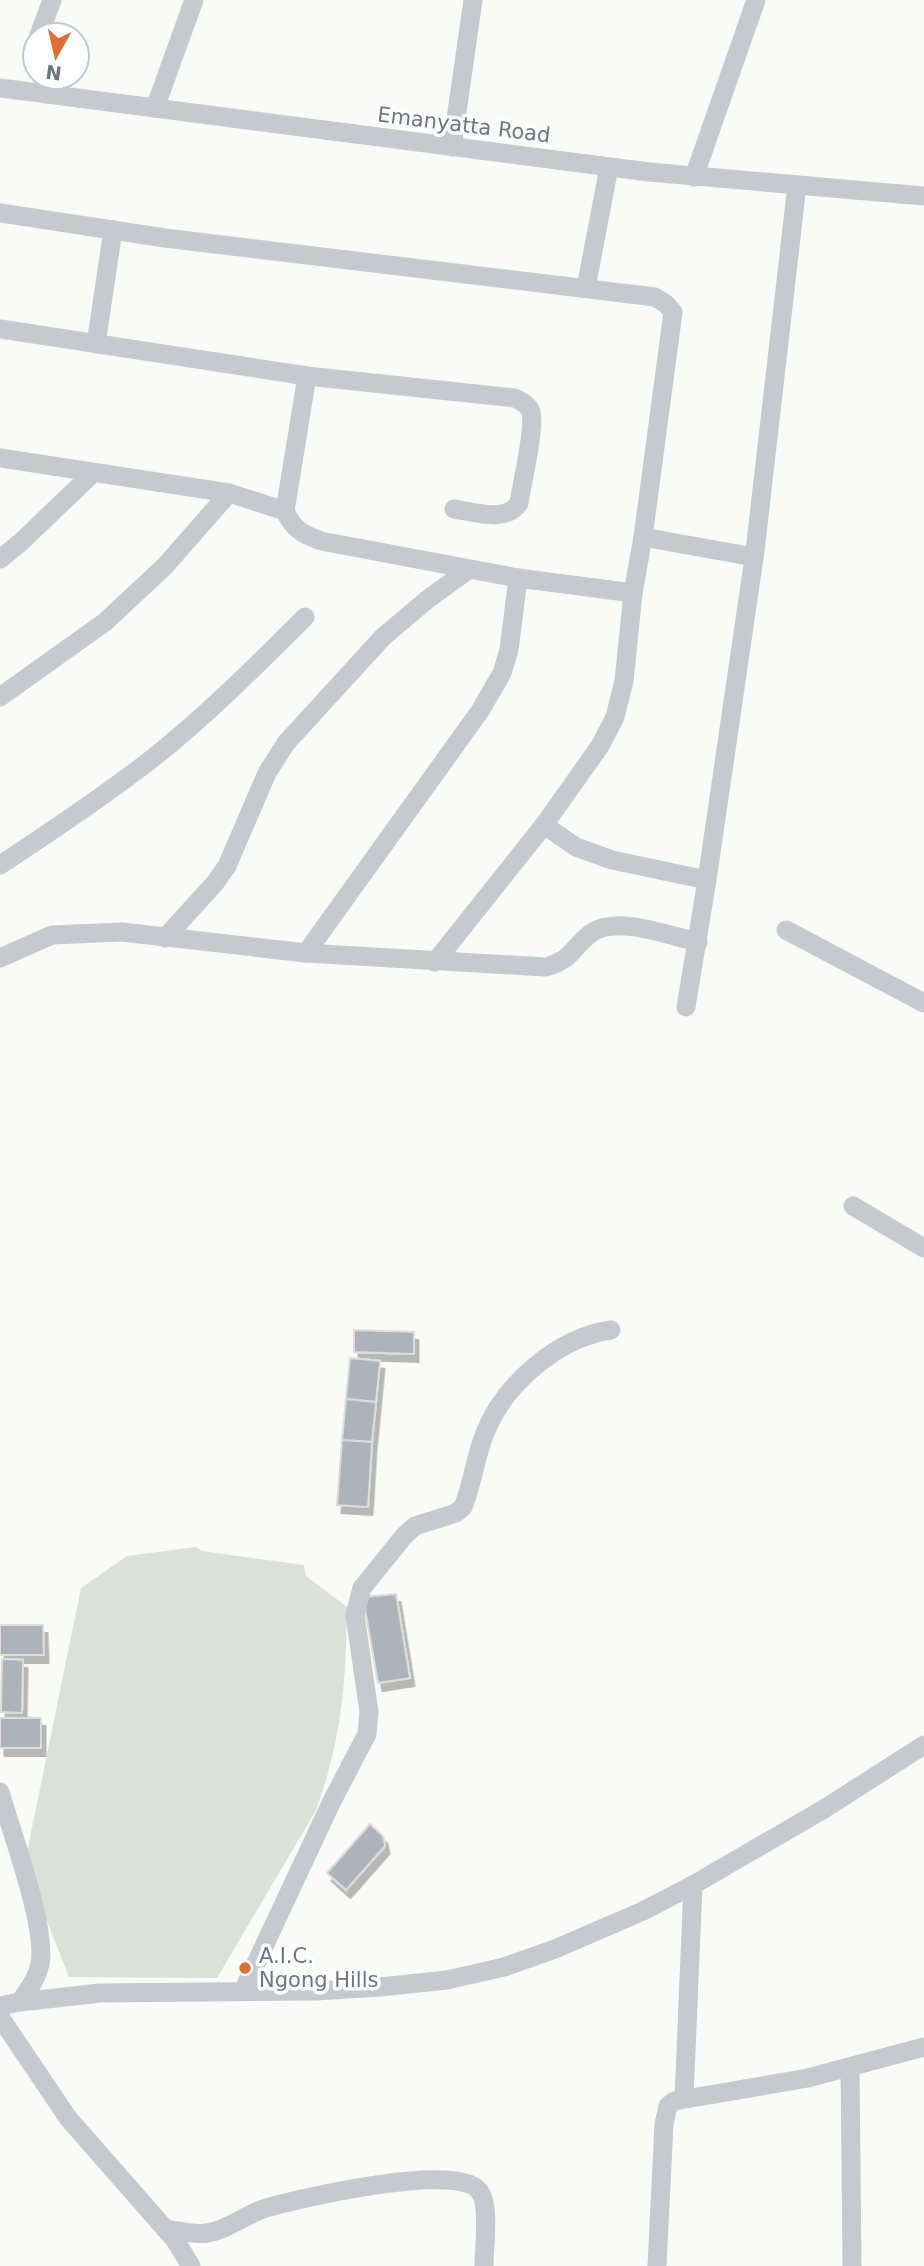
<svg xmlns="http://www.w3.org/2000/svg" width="924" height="2266" viewBox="0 0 924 2266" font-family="'DejaVu Sans',sans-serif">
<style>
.green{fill:#dbe1d9}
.building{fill:#adb3ba;stroke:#dcdcda;stroke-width:2;filter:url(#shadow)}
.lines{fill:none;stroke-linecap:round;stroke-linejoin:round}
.minor{stroke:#c6c9cd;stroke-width:19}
.poi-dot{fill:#e06e32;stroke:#fff;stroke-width:2.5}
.labels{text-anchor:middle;stroke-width:7;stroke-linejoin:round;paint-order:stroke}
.street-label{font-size:21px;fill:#6a7788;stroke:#fff}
.poi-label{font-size:21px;fill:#6a7788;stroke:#fff;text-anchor:start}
</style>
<defs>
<filter id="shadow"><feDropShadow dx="4.5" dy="8" stdDeviation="0" flood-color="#0004"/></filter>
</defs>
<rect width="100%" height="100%" fill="#fafaf8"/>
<path class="green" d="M196,1547L202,1551L304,1565L306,1576L347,1607C346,1681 342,1742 315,1812L217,1978L69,1977L40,1903L27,1852L81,1588L127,1556Z"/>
<g class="building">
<polygon points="354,1330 414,1332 414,1354 354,1352"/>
<polygon points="350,1358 380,1361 376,1402 346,1399"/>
<polygon points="346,1399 376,1402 372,1442 342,1440"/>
<polygon points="342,1440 372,1442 368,1507 337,1505"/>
<polygon points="396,1594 410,1678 378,1683 363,1597"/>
<polygon points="0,1625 43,1625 44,1655 0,1655"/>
<polygon points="2,1659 23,1660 22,1713 1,1712"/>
<rect x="0" y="1718" width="41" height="30"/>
<polygon points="370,1824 383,1836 385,1846 346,1890 327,1873"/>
</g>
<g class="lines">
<g class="minor">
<polyline points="39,35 52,0"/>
<polyline points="0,88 649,172 924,196"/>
<polyline points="155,108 194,0"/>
<polyline points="452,147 473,0"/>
<polyline points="694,177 756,0"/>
<polyline points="0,213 165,238 655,297 666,304 673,312 643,537 633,593 624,681 615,717 600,746 544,825 435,962"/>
<polyline points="586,288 609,167"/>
<path d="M0,329L307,376L515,398C522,402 528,404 531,412C535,431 522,482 519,503C506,523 474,512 454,509"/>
<polyline points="96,344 113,230"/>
<path d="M0,458L229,493L285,511C293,529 302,534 321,541L518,578L633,593"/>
<polyline points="285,511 307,376"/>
<polyline points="643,537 754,557"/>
<polyline points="0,559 21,542 93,473"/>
<polyline points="0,697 105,622 165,566 229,493"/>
<polyline points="544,825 576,847 612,860 707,880"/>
<path d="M0,865C52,831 104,796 153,758C207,715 256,666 305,617"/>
<polyline points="786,930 924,1003"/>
<polyline points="165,938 215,883 227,866 267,773 286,743 383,637 428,599 468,570"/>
<polyline points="306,953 480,711 502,673 509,650 518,578"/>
<path d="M0,958L52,935L122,932L306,953L546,967C573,959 571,949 590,934C615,914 669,936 698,942"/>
<polyline points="686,1007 707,880 755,551 797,185"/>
<polyline points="853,1206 924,1248"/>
<path d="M0,1792C11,1831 47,1927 40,1964C37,1979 28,1990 20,2002"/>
<path d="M243,1991L332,1801L367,1734L369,1712L355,1615L362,1588L404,1536L415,1526L456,1513L463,1507C473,1483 475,1457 485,1433C504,1384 559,1337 611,1330"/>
<polyline points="0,2006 20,2002 100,1993 316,1991 380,1987 447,1980 504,1967 555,1949 643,1911 693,1885 824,1809 924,1745"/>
<polyline points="0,2017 68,2118 175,2240 191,2266"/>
<polyline points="850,2067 852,2265"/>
<polyline points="684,2099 693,1885"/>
<path d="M165,2229C178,2231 194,2235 207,2233C228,2230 246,2214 266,2208C300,2198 461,2161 480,2192C490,2206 484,2248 484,2266"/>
<polyline points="657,2266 664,2124 668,2106 674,2101 808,2078 924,2047"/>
</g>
</g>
<circle class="poi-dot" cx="245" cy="1968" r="7"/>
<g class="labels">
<g class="street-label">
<text transform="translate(464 125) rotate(7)" y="7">Emanyatta Road</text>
</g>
<g class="poi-label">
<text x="259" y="1963">A.I.C.<tspan x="259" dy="24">Ngong Hills</tspan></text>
</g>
</g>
<g transform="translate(56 56) rotate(188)"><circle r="33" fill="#ffffff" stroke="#c3c9cf" stroke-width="2"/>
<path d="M0-5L12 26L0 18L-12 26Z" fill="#e06e32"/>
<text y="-10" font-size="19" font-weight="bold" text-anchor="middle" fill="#6a7788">N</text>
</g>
</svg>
